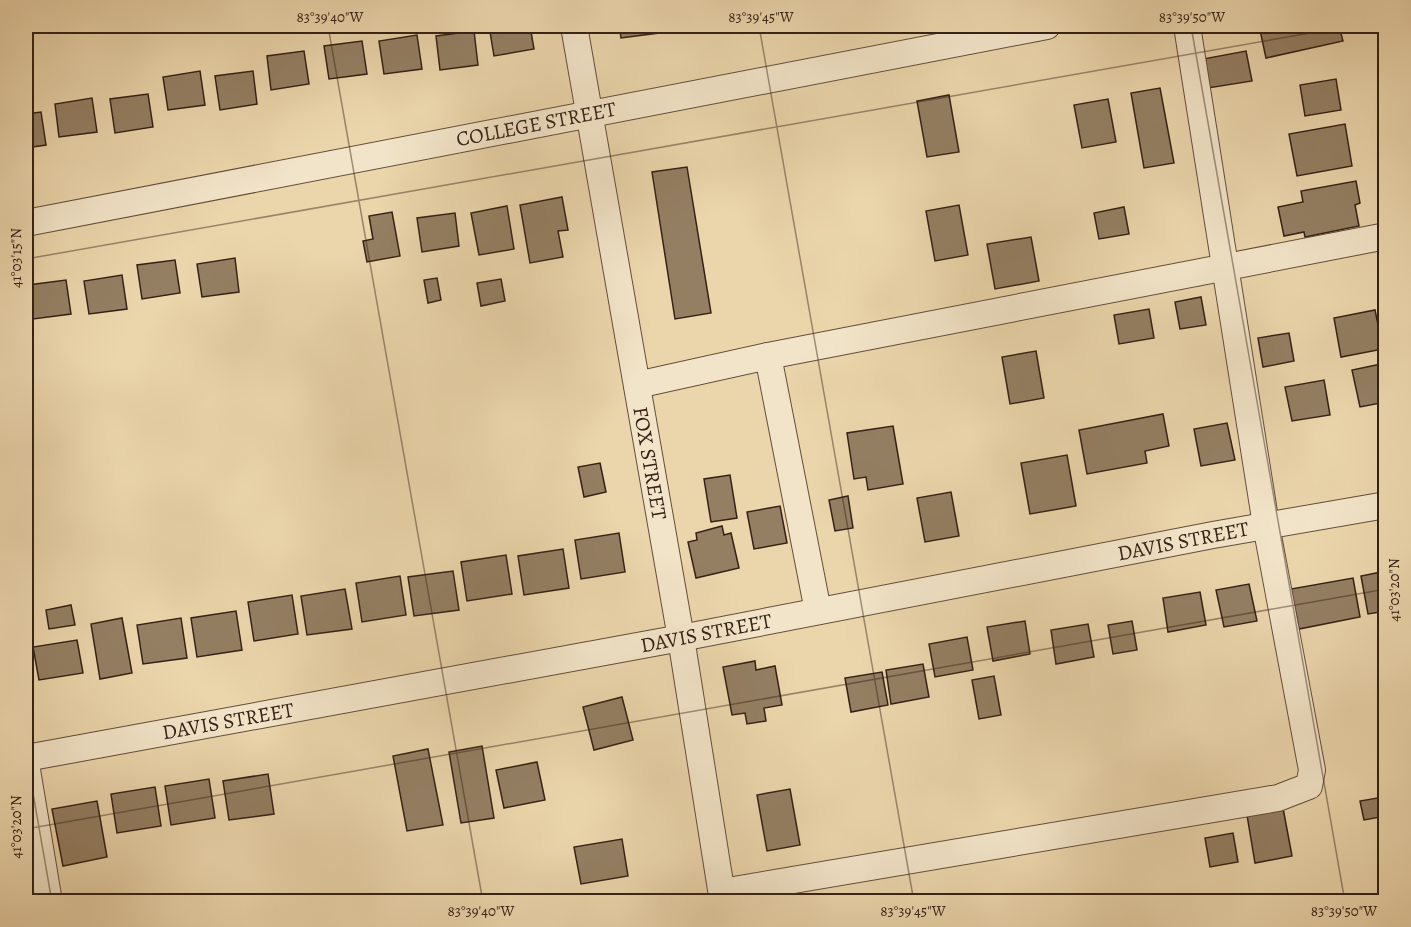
<svg xmlns="http://www.w3.org/2000/svg" width="1411" height="927" viewBox="0 0 1411 927" font-family="Alegreya,serif">
<style>
.building{fill:#947f63;stroke:#352116;stroke-width:1.5}
.lines{fill:none;stroke-linecap:round;stroke-linejoin:round}
.minor-casing{stroke:#624e3b;stroke-width:28}
.minor{stroke:#f2e4c8;stroke-width:26}
.ticks{fill:none;stroke:#352116;stroke-width:1.5;stroke-opacity:0.45}
.labels{text-anchor:middle;stroke-width:6;stroke-linejoin:round;paint-order:stroke}
.street-label{font-size:21px;fill:#352116;stroke:#f2e4c8}
.neatline{fill:none;stroke:#352116;stroke-width:2}
.ticks-label{font-size:15px;text-anchor:middle;fill:#352116}
</style>
<rect width="100%" height="100%" fill="#ebd5ab"/>
<filter id="stains"><feTurbulence type="fractalNoise" baseFrequency=".00333" numOctaves="4"/><feColorMatrix values="0 0 0 0 .2 0 0 0 0 .09 0 0 0 0 .02 0 0 0 .5 -.17"/></filter>
<radialGradient id="worn" r=".72"><stop offset=".6" stop-color="#630" stop-opacity="0"/><stop offset="1" stop-color="#630" stop-opacity=".3"/></radialGradient>
<g class="building">
<polygon points="377,26 406,26 406,27 378,32"/>
<polygon points="489,26 530,26 534,49 494,56"/>
<polygon points="619,26 658,26 659,33 621,38"/>
<polygon points="1283,26 1339,26 1343,41 1266,58 1260,30"/>
<polygon points="474,31 478,65 440,70 436,36"/>
<polygon points="417,35 422,69 384,74 379,41"/>
<polygon points="362,41 367,74 329,79 324,46"/>
<polygon points="304,51 309,84 271,90 267,56"/>
<polygon points="1246,51 1252,81 1208,88 1203,59"/>
<polygon points="200,71 205,105 168,110 163,77"/>
<polygon points="253,71 257,104 220,110 215,76"/>
<polygon points="1336,79 1341,110 1305,116 1300,85"/>
<polygon points="1160,88 1174,163 1144,168 1131,93"/>
<polygon points="148,94 153,127 115,133 110,99"/>
<polygon points="949,95 959,152 927,157 917,101"/>
<polygon points="92,98 97,132 59,137 55,104"/>
<polygon points="1108,99 1116,142 1082,148 1074,105"/>
<polygon points="41,112 46,145 26,148 26,114"/>
<polygon points="1345,124 1352,166 1297,176 1289,134"/>
<polygon points="687,167 711,313 675,319 652,172"/>
<polygon points="1356,181 1360,203 1355,205 1359,226 1305,237 1304,232 1284,236 1278,207 1303,202 1301,191"/>
<polygon points="562,197 568,230 558,231 563,257 530,263 520,205"/>
<polygon points="959,205 968,255 935,261 926,211"/>
<polygon points="507,206 514,249 479,255 471,213"/>
<polygon points="1124,207 1129,234 1099,239 1094,213"/>
<polygon points="392,212 400,256 367,262 363,241 373,239 369,216"/>
<polygon points="455,213 459,246 422,252 417,218"/>
<polygon points="1031,237 1039,281 995,289 987,244"/>
<polygon points="235,258 239,292 202,297 197,264"/>
<polygon points="175,260 180,293 142,299 137,265"/>
<polygon points="122,275 127,309 89,314 84,281"/>
<polygon points="437,278 441,300 428,303 424,280"/>
<polygon points="501,279 505,301 481,306 477,283"/>
<polygon points="66,280 71,314 33,319 28,285"/>
<polygon points="1201,297 1206,325 1180,329 1175,302"/>
<polygon points="1149,309 1154,338 1119,344 1114,315"/>
<polygon points="1375,310 1383,349 1341,357 1334,318"/>
<polygon points="1289,333 1294,361 1263,367 1258,338"/>
<polygon points="1036,351 1044,398 1010,404 1002,357"/>
<polygon points="1386,363 1386,402 1360,407 1352,370"/>
<polygon points="1324,380 1330,415 1292,421 1285,387"/>
<polygon points="1163,414 1169,446 1145,451 1147,463 1087,474 1079,430"/>
<polygon points="1227,423 1235,460 1201,466 1194,429"/>
<polygon points="893,426 903,484 868,490 866,477 854,479 847,433"/>
<polygon points="1067,455 1076,506 1030,514 1021,463"/>
<polygon points="600,463 606,492 584,497 578,467"/>
<polygon points="730,475 737,518 711,522 704,479"/>
<polygon points="951,492 959,536 925,542 917,498"/>
<polygon points="848,496 853,528 835,531 829,500"/>
<polygon points="780,506 787,543 754,549 747,512"/>
<polygon points="722,526 724,535 731,533 739,568 696,578 688,542 697,540 696,533"/>
<polygon points="619,533 625,572 581,579 575,540"/>
<polygon points="563,549 569,588 524,595 518,556"/>
<polygon points="506,555 512,594 467,601 461,562"/>
<polygon points="453,571 459,610 414,616 408,577"/>
<polygon points="1386,571 1386,611 1368,614 1361,576"/>
<polygon points="400,576 406,615 362,622 356,583"/>
<polygon points="1353,578 1360,617 1299,629 1291,589"/>
<polygon points="1249,584 1257,621 1224,627 1216,590"/>
<polygon points="345,589 352,629 307,635 301,596"/>
<polygon points="1200,592 1206,625 1168,632 1163,598"/>
<polygon points="292,595 298,634 254,641 248,602"/>
<polygon points="71,605 75,625 49,629 46,610"/>
<polygon points="236,611 242,650 197,657 191,618"/>
<polygon points="122,618 132,673 100,679 91,624"/>
<polygon points="181,618 187,658 143,664 137,625"/>
<polygon points="1025,621 1030,654 993,661 987,627"/>
<polygon points="1132,621 1137,650 1113,654 1108,625"/>
<polygon points="1088,624 1094,657 1056,664 1051,630"/>
<polygon points="967,637 973,670 935,677 929,644"/>
<polygon points="77,640 83,673 39,680 33,647"/>
<polygon points="755,661 756,670 775,666 782,705 764,708 766,721 747,724 745,713 732,715 723,667"/>
<polygon points="923,664 929,697 891,704 886,670"/>
<polygon points="882,672 888,705 851,712 845,678"/>
<polygon points="994,676 1001,715 979,719 972,680"/>
<polygon points="622,697 633,740 594,750 583,707"/>
<polygon points="1386,735 1386,770 1379,736"/>
<polygon points="482,746 494,818 461,823 449,752"/>
<polygon points="428,749 443,825 407,831 393,756"/>
<polygon points="537,762 545,800 504,808 496,770"/>
<polygon points="268,774 274,814 229,820 223,781"/>
<polygon points="209,779 215,818 171,825 165,786"/>
<polygon points="155,787 161,826 117,833 111,794"/>
<polygon points="790,789 800,845 767,851 757,795"/>
<polygon points="1383,797 1386,816 1364,820 1360,801"/>
<polygon points="97,801 107,857 63,866 52,809"/>
<polygon points="1283,808 1292,856 1255,863 1247,815"/>
<polygon points="1233,833 1238,862 1210,867 1205,838"/>
<polygon points="622,839 628,876 581,884 574,847"/>
</g>
<g class="lines">
<g class="minor-casing">
<g id="minor">
<polyline points="574,26 681,638 723,902"/>
<polyline points="26,223 1047,26"/>
<polyline points="768,356 818,611"/>
<polyline points="637,385 768,356 1386,236"/>
<polyline points="26,758 681,638 1213,535 1386,505"/>
<polyline points="26,764 49,902"/>
<polyline points="722,892 1278,798 1309,786 1312,770 1266,525 1187,26"/>
</g>
</g>
<use href="#minor" class="minor"/>
</g>
<path class="ticks" d="M328,26L483,902M759,26L914,902M1191,26L1345,902M26,259L1350,26M26,753L52,902M26,829L1386,589"/>
<g class="labels">
<g class="street-label">
<text transform="translate(536 124) rotate(-11)" y="7">COLLEGE STREET</text>
<text transform="translate(650 463) rotate(80)" y="7">FOX STREET</text>
<text transform="translate(1183 541) rotate(-11)" y="7">DAVIS STREET</text>
<text transform="translate(706 633) rotate(-11)" y="7">DAVIS STREET</text>
<text transform="translate(228 721) rotate(-10)" y="7">DAVIS STREET</text>
</g>
</g>
<rect width="1411" height="927" fill="none" stroke="#ebd5ab" stroke-width="66"/>
<rect x="33" y="33" width="1345" height="861" class="neatline"/>
<g class="ticks-label">
<text x="330" y="22">83°39'40"W</text>
<text x="761" y="22">83°39'45"W</text>
<text x="1192" y="22">83°39'50"W</text>
<text transform="translate(16 258) rotate(-90)" y="5">41°03'15"N</text>
<text transform="translate(1394 590) rotate(-90)" y="5">41°03'20"N</text>
<text transform="translate(16 827) rotate(-90)" y="5">41°03'20"N</text>
<text x="481" y="916">83°39'40"W</text>
<text x="913" y="916">83°39'45"W</text>
<text x="1344" y="916">83°39'50"W</text>
</g>
<rect width="100%" height="100%" filter="url(#stains)"/>
<rect width="100%" height="100%" fill="url(#worn)"/>
</svg>
